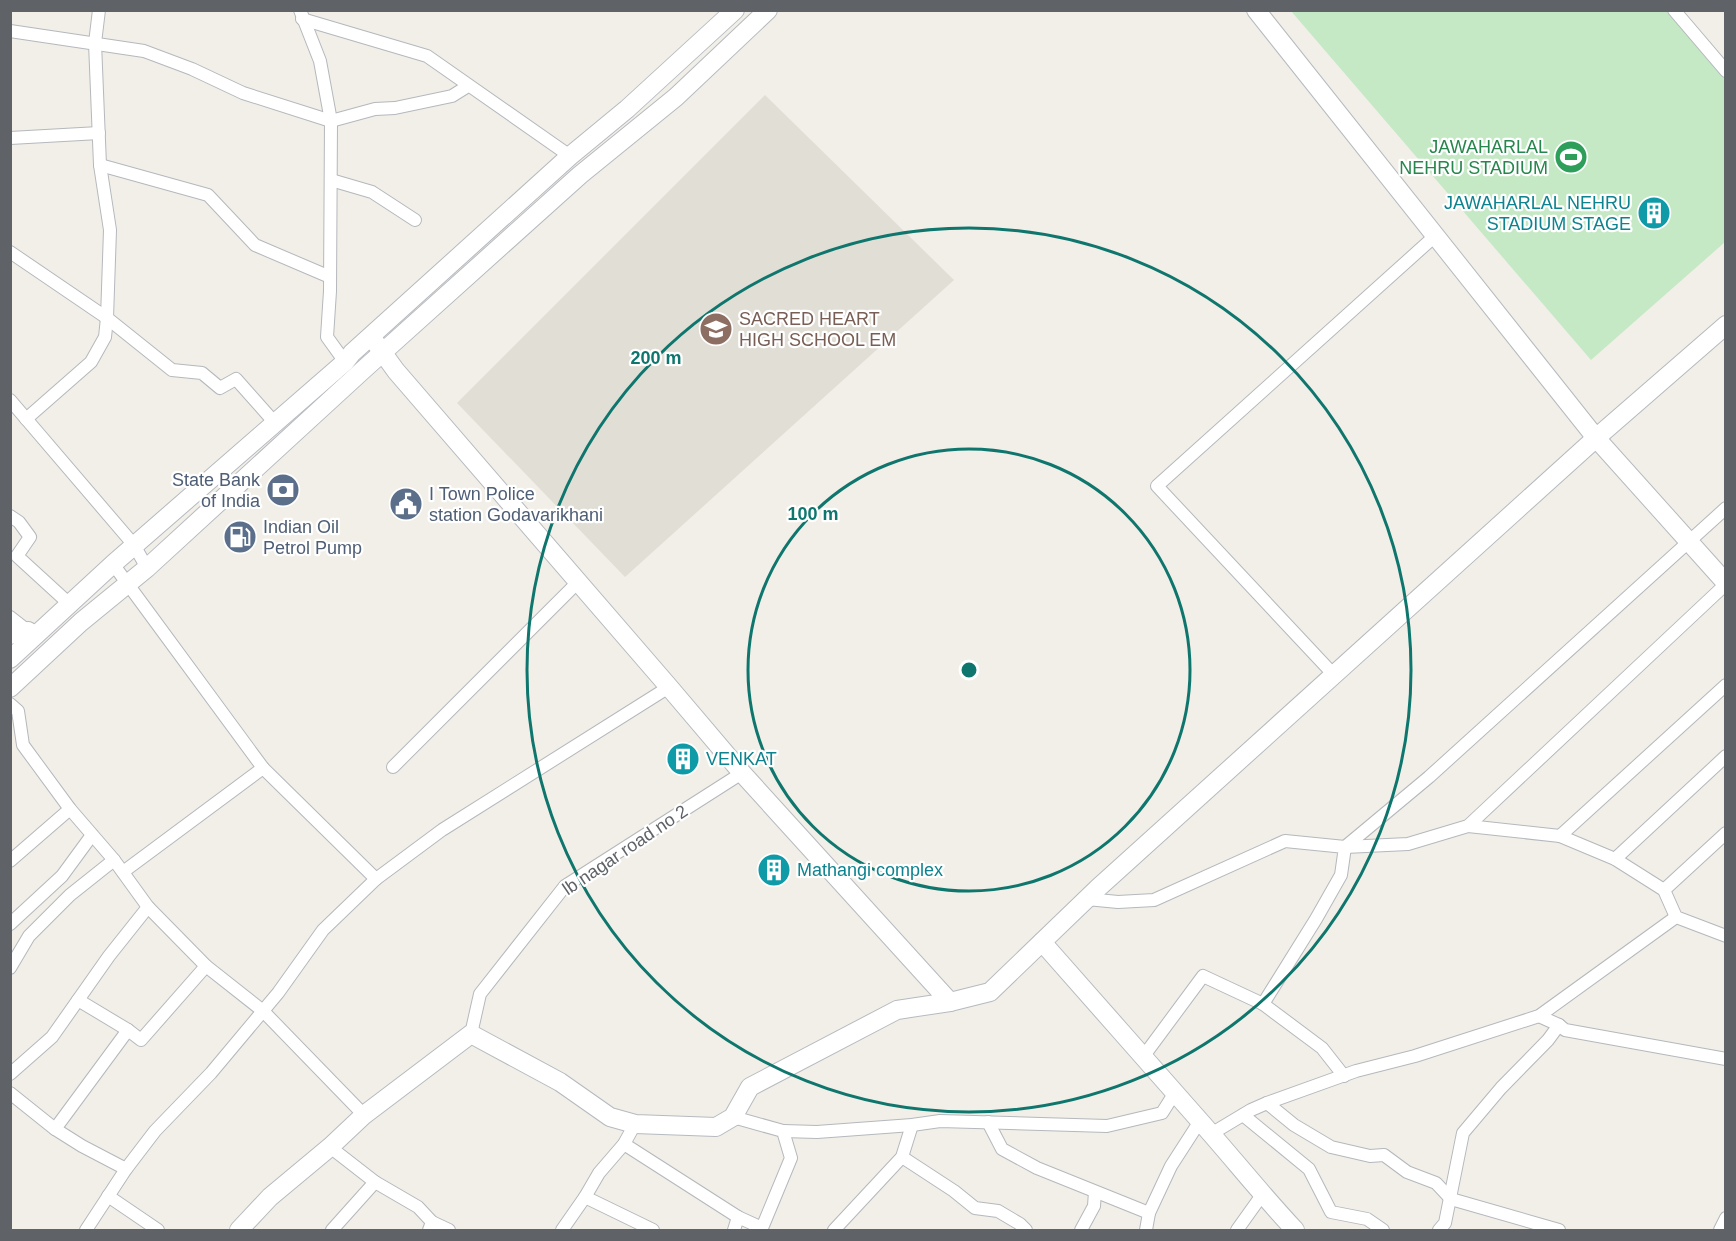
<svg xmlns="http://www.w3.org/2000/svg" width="1736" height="1241" viewBox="0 0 1736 1241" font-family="Helvetica,sans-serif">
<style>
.education{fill:#e1ded6}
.green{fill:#c5e8c5}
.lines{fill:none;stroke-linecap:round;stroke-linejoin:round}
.street-casing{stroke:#b5b8bc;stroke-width:14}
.secondary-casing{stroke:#b6babf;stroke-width:20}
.street{stroke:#fff;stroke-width:12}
.secondary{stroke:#fff;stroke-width:18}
.ring{fill:none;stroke:#0f766e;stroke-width:3}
.labels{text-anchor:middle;stroke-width:4.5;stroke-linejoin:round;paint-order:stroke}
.leisure-label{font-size:18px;fill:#27864d;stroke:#fff;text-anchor:end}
.culture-label{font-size:18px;fill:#0d838f;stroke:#fff;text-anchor:start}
.education-label{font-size:18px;fill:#785e54;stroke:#fff;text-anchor:start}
.service-label{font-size:18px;fill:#4e5e75;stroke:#fff;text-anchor:start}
.street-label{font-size:18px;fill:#5f6368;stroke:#fff}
.centre{fill:#0f766e;stroke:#fff;stroke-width:3}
.ring-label{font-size:18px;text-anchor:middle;font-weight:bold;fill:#0f766e;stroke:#fff;stroke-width:4.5;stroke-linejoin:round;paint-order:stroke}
</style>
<rect width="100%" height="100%" fill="#f1efe8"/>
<polygon class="education" points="765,95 954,280 625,577 457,403"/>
<polygon class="green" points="1291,11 1674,11 1725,71 1725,242 1591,360"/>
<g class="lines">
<g class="street-casing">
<g id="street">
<polyline points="300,10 320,61 331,121 330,291 327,337 345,362"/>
<polyline points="1674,10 1726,71"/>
<polyline points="302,19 427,56 570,156"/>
<polyline points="10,31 144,51 192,69 243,93 331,121 375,109 395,108 452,96 468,86"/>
<polyline points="10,138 99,133"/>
<polyline points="100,165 208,195 255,245 330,277"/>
<polyline points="331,180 372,192 415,220"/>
<polyline points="10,252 107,318 172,370 202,373 220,388 236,379 275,423"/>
<polyline points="10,400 134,545 147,568"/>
<polyline points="26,419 91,362 105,337 107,318 110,230 100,165 95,43 99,10"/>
<polyline points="10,516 19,522 30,537 17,556 64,599 72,603"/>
<polyline points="113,564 263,768 376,879 442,830 669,687"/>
<polyline points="10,617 28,631"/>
<polyline points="1334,675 1157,486 1435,236"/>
<polyline points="10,704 18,711 23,745 70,809 114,860 148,907 206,966 263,1011 364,1115"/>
<polyline points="393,767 578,582"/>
<polyline points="1468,826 1560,836 1615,859 1664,890 1676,917 1726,936"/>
<polyline points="1560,836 1726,685"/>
<polyline points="1345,847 1429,777 1726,508"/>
<polyline points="1345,847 1408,844 1468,826 1726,584"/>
<polyline points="1615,859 1726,756"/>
<polyline points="10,861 70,809"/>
<polyline points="123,872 263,768"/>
<polyline points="1664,890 1726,833"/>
<polyline points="1087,899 1118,902 1154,900 1285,841 1345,847 1341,875 1316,919 1263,1004"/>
<polyline points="10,924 62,876 92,835"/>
<polyline points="10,968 29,936 70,895 114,860"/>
<polyline points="78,1000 128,1030 141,1040 206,966"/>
<polyline points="1539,1016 1559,1025 1565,1030 1726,1059"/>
<polyline points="471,1034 480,994 565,886 742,773"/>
<polyline points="1143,1057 1203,976 1263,1004 1322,1048 1344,1076"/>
<polyline points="10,1074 52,1037 109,956 148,907"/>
<polyline points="10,1093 55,1129 128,1030"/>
<polyline points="1267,1103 1294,1125 1331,1147 1370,1156 1384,1155 1407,1172 1436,1183 1451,1199 1559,1230"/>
<polyline points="1243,1115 1309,1169 1331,1212 1367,1219 1383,1230"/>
<polyline points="733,1117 783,1131 791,1158 762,1228 738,1217 734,1230"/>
<polyline points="988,1122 1002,1149 1037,1168 1149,1213 1146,1230"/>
<polyline points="55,1129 82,1146 126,1169"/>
<polyline points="783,1131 817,1132 912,1125 940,1121 1107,1126 1162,1113 1174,1094"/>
<polyline points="1211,1134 1251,1110 1267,1103 1356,1071 1415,1056 1539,1016 1676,917"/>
<polyline points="624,1144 738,1217"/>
<polyline points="330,1147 375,1182 418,1207 432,1222 429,1230"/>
<polyline points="902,1157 954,1191 975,1208 998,1211 1020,1224 1026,1230"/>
<polyline points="108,1196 158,1230"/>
<polyline points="585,1197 653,1230"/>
<polyline points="1149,1213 1171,1166 1200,1121"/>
<polyline points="432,1222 449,1230"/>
<polyline points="86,1230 126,1169 155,1131 211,1073 278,993 323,930 376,879"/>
<polyline points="332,1230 375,1182"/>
<polyline points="562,1230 585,1197 599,1173 624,1144 635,1124"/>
<polyline points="834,1230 902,1157 912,1125"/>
<polyline points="1081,1230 1094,1206 1095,1192"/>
<polyline points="1237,1230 1262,1195"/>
<polyline points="1439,1230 1445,1223 1463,1133 1501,1088 1548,1040 1559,1025"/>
<polyline points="1720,1230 1726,1218"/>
</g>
</g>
<g class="secondary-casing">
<g id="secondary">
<polyline points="1256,10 1596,438 1726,583"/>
<polyline points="375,342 396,371 669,687 742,773 950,1002"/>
<polyline points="10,635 28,631 35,635"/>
<polyline points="10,659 113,564 345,362 352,353 570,156 627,109 735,10"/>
<polyline points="10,688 81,622 147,568 363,370 580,175 676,97 768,10"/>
<path d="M1042,942C1094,1001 1147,1061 1199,1120C1232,1157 1262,1195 1295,1230"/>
<polyline points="239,1230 270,1197 330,1147 364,1115 471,1034 560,1082 610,1117 635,1124 716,1127 733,1117 750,1087 897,1010 950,1002 990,992 1098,888 1596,438 1726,325"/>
</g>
</g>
<use href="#street" class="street"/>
<use href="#secondary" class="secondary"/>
</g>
<g class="ring">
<circle cx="969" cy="670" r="221"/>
<circle cx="969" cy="670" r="442"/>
</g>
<defs>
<g id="stadium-disc" transform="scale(1.725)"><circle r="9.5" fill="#2e9e5b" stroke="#fff"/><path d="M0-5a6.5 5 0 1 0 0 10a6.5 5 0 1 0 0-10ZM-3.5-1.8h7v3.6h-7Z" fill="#fff"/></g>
<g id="building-disc" transform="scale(1.725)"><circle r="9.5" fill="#0f9aa8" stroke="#fff"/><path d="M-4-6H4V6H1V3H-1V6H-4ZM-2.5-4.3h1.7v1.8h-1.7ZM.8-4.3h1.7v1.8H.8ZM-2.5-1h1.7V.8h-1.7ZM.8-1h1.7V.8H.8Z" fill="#fff"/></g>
<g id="school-disc" transform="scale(1.725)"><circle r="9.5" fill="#8d6e63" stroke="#fff"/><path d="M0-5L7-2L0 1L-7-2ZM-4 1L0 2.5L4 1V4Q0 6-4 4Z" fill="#fff"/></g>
<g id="bank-disc" transform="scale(1.725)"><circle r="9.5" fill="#5c6f8a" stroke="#fff"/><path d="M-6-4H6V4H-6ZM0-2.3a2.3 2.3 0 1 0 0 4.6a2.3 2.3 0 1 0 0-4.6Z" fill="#fff"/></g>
<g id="civic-disc" transform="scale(1.725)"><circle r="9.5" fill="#5c6f8a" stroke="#fff"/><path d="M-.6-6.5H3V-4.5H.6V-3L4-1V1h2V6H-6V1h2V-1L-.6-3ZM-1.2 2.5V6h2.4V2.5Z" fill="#fff"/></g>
<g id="fuel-disc" transform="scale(1.725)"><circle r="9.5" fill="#5c6f8a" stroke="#fff"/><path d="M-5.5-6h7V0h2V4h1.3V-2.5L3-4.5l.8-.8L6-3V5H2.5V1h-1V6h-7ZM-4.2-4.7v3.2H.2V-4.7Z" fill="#fff"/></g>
</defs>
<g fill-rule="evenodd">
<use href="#stadium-disc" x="1571" y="157"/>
<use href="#building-disc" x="1654" y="213"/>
<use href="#school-disc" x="716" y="329"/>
<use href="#bank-disc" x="283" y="490"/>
<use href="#civic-disc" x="406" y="504"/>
<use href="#fuel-disc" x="240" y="537"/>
<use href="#building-disc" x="683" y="759"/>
<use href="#building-disc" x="774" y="870"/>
</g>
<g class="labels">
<g class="leisure-label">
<text x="1548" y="153">JAWAHARLAL<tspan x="1548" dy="21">NEHRU STADIUM</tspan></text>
</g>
<g class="culture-label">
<text x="1631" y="209" text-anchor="end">JAWAHARLAL NEHRU<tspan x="1631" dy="21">STADIUM STAGE</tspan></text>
<text x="706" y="765">VENKAT</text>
<text x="797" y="876">Mathangi complex</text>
</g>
<g class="education-label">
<text x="739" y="325">SACRED HEART<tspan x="739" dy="21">HIGH SCHOOL EM</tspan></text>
</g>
<g class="service-label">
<text x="260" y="486" text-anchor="end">State Bank<tspan x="260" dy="21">of India</tspan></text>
<text x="429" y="500">I Town Police<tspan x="429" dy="21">station Godavarikhani</tspan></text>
<text x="263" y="533">Indian Oil<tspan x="263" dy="21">Petrol Pump</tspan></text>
</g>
<g class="street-label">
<text transform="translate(625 850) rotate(-34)" y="6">lb nagar road no 2</text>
</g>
</g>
<circle cx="969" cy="670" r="9" class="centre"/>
<g class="ring-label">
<text x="656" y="364">200 m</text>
<text x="813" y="520">100 m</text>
</g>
<rect width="1736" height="1241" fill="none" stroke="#5f6368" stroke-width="24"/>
</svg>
